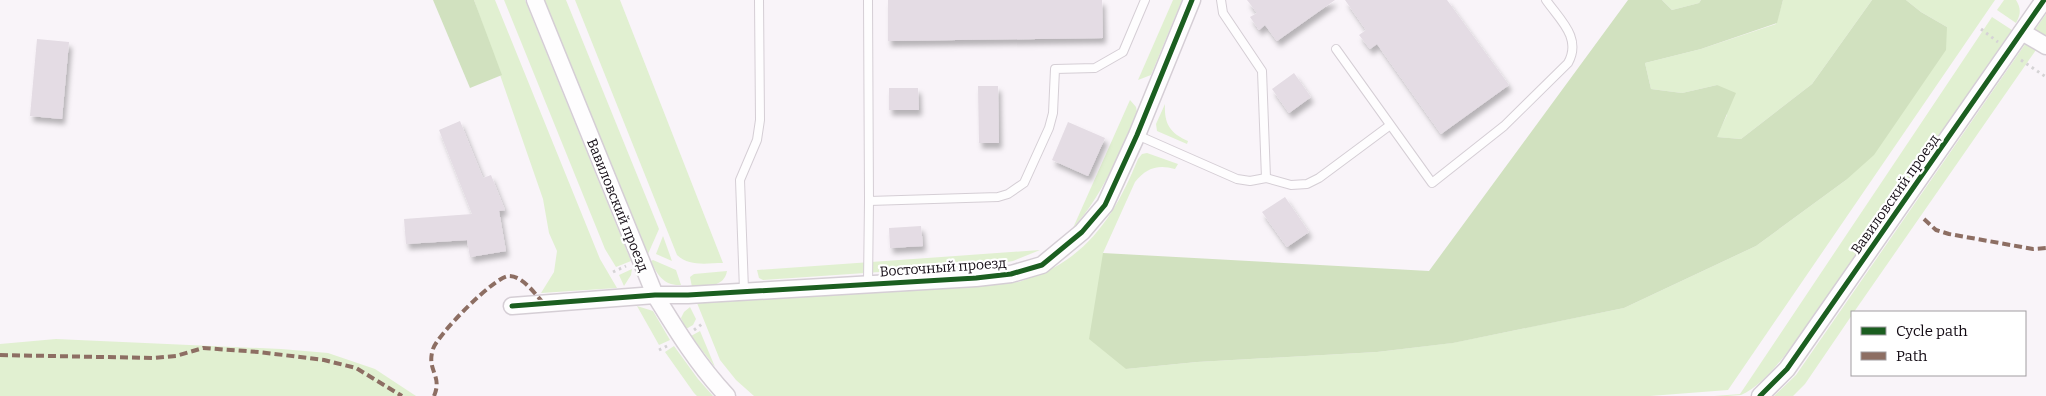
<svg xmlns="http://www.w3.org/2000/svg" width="2046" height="396" viewBox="0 0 2046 396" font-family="Bitter,serif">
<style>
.green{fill:#e1f0d1}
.forest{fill:#d1e1bf}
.building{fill:#e4dce4;filter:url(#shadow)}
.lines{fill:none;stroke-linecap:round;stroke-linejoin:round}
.service-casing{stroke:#d5ced5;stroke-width:10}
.minor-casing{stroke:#d5ced5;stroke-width:19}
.path{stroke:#d5d3d5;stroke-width:3;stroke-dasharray:2.5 4;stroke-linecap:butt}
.service{stroke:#fefdfe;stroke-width:8}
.minor{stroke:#fefdfe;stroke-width:16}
.quiet{stroke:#8d6e63;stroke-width:4;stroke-dasharray:8 4;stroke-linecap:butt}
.cycleway-casing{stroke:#fff;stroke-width:8}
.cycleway{stroke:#1b5e20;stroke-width:5}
.labels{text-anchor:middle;stroke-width:4.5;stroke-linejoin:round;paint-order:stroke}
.street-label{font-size:14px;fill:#130b14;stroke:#fff}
</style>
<defs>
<filter id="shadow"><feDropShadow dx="3" dy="5.5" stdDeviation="2.5" flood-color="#0004"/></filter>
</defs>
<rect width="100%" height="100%" fill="#f9f4f9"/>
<g class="green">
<polygon points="474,0 495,0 600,259 617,288 541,293 554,272 557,251 549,233 543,199"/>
<polygon points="504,0 525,0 631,261 616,267 605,249"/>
<polygon points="544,0 566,0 659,229 648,254"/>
<path d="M575,0H620L723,263C707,263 690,267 677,255Z"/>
<polygon points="1173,0 1182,0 1151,75 1138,80"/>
<polygon points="1662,0 1701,0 1699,3 1672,10"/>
<polygon points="1783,0 1872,0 1812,84 1741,139 1716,137 1727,115 1717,85 1682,93 1651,89 1645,63 1701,49 1776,24"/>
<path d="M1906,0H1995L1728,390L1650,396H754L736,380L720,360L697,303L1019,282C1031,277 1043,273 1055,267C1098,243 1120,203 1138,159L1142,154L1147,153L1178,164L1175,169C1158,164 1146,168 1135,182L1103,253L1126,369L1197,362L1377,352L1452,343L1624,308L1756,246L1846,180L1947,27L1921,12Z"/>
<path d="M2004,0H2016C2021,8 2021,14 2016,23L1997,10Z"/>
<polygon points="2046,14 2046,36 2043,41 2032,34"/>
<path d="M1992,17L2012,30L1801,334C1786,354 1764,385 1741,395C1734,396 1722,396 1714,396L1740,394Z"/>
<polygon points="2028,40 2038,47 1854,312 1852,312 1852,315 1805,384 1793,396 1774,396 1796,375"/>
<path d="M1130,100L1136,107L1137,112C1119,153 1104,194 1073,228Z"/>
<path d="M1165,104C1164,124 1170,133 1188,141L1187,144L1157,131L1156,124Z"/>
<polygon points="663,236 672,261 656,254"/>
<polygon points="1040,250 1013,261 996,264 763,280 759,278 757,270"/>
<path d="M653,260L676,270L681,285C664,286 657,275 651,261Z"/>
<polygon points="632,269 631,275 624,286 619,275"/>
<path d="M727,271C724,288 707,285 692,287L690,277L694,274Z"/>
<polygon points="637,306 653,311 670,340 659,345"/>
<polygon points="690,307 696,319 693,325 686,329 681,318 684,312"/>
<polygon points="700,331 715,367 691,336"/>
<polygon points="56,339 281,349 328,353 375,369 416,396 0,396 0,344"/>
<polygon points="674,346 698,379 713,396 697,396 694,393 665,352"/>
</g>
<g class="forest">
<polygon points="433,0 474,0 502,75 470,88"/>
<polygon points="1628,0 1662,0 1672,10 1699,3 1701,0 1783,0 1777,23 1701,49 1645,63 1651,89 1682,93 1717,85 1736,93 1717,137 1741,139 1812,84 1872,0 1906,0 1921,12 1947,27 1946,50 1874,155 1846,180 1756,246 1624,308 1453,343 1377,352 1197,362 1126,369 1089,339 1103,253 1429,271"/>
</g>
<g class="building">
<polygon points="888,0 1102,0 1103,38 888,41"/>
<polygon points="1247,0 1335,0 1277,41 1265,25 1259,30 1250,17 1257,13"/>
<polygon points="1345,0 1447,0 1509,85 1441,134 1377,44 1370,49 1359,35 1366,30"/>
<polygon points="37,39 69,42 62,119 30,116"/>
<polygon points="1294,73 1311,97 1289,113 1272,89"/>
<polygon points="978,86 998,86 999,143 979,143"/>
<polygon points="889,88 918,88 919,110 889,110"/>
<polygon points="460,121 483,178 491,175 505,210 499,211 506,251 470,257 467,240 406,244 404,219 472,214 439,130"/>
<polygon points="1068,122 1105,138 1088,176 1052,160"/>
<polygon points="1285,197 1309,232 1287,247 1262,212"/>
<polygon points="921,226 923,246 890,248 889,228"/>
</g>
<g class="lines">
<g class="service-casing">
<g id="service">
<polyline points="868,0 869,201 998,197 1008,194 1024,183 1049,128 1053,113 1055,69 1095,68 1123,52 1145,0"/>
<polyline points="1221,0 1223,13 1262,71 1266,178"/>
<path d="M1336,49L1432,183L1504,126L1568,63C1582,38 1560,20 1546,0"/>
<polyline points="1137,135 1237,179 1250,181 1266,178 1291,185 1307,184 1319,178 1389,126"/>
<polyline points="868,283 869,201"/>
<polyline points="744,290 740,180 757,140 760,120 759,0"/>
</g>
</g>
<g class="minor-casing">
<g id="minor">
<path d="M535,0L655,295C677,331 698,365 727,396"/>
<polyline points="2022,32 2046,46"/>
<polyline points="512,306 655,295 688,295 976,278 1011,274 1042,265 1082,232 1105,205 1137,135 1192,0"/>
<polyline points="1760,396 1787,369 2044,0"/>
</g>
</g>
<g class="path">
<polyline points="1981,29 1998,42"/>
<polyline points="2021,60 2046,77"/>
<polyline points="613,272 626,266"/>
<polyline points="694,330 702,324"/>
<polyline points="659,350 669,345"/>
</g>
<use href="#service" class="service"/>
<use href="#minor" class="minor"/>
<g class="quiet">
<polyline points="1924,219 1936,230 1949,234 2033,249 2046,248"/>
<polyline points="0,355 153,358 176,356 203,348 259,352 324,360 356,368 402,396"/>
<path d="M434,396C443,375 426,371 433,349C438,334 495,276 509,276C523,276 536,295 544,304"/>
</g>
<g class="cycleway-casing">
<g id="cycleway">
<polyline points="512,306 655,295 688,295 976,278 1011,274 1042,265 1082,232 1105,205 1137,135 1192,0"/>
<polyline points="1760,396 1787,369 2044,0"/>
</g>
</g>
<use href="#cycleway" class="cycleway"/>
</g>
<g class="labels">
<g class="street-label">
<text transform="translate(1895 194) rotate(-55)" y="5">Вавиловский проезд</text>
<text transform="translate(618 205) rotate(68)" y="5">Вавиловский проезд</text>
<text transform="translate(943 267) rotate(-4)" y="5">Восточный проезд</text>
</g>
</g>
<rect x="1851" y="311" width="175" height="65" fill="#ffffff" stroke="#a19da1"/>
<rect x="1861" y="327" width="25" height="8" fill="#1b5e20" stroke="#a19da1"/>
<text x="1896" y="336" font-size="15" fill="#130b14">Cycle path</text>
<rect x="1861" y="352" width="25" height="8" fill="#8d6e63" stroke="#a19da1"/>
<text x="1896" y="361" font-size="15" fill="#130b14">Path</text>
</svg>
